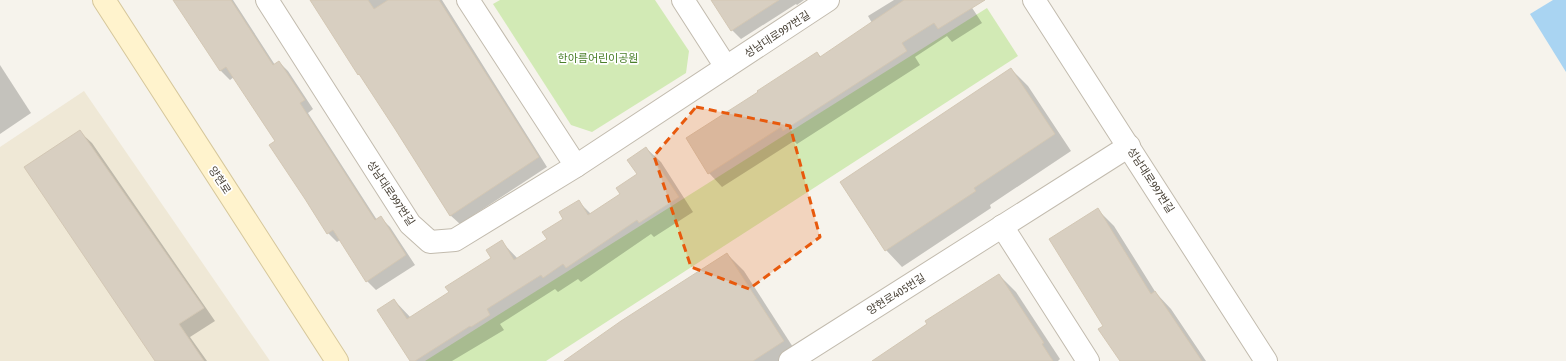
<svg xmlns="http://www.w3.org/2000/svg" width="1566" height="361" viewBox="0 0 1566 361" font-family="'Fira Sans Condensed','Noto Sans KR',sans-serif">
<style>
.education{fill:#efe8d6}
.green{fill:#d2eab5}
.water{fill:#a9d4f2}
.shadow{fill:#0003}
.building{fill:#d8cfc1;stroke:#d3c7b4}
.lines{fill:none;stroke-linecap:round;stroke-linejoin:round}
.street-casing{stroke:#c2bbae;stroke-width:24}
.secondary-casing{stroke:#d6c79b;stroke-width:24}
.street{stroke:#fff;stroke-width:22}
.secondary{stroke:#fff3cd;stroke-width:22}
.marked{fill:#e8590c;fill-opacity:0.2;stroke:#e8590c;stroke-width:3;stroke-dasharray:8 5;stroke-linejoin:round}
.labels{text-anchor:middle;stroke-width:3.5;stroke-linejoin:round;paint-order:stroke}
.street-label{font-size:11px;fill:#4b4439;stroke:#fff}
.park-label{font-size:11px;fill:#4a7f2a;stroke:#fff}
</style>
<rect width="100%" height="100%" fill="#f6f3ec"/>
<polygon class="education" points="84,91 270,361 0,361 0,147"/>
<g class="green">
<polygon points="500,0 655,0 689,51 686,73 592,132 571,125 493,4"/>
<polygon points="987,8 1018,56 546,361 425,361"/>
</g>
<polygon class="water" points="1553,0 1566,0 1566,72 1530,14"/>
<g class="shadow">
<polygon points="175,0 233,0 275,65 279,62 288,71 313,109 308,113 377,220 381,218 390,227 415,265 376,290 367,281 340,240 337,242 328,233 276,142 234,77 230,80 221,71"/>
<polygon points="311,0 442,0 547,167 460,224 450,215 364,79 359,74"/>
<polygon points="713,0 804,0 797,5 796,4 741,39 732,30"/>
<polygon points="894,0 967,0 982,23 952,42 947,36 915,57 920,65 797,144 794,141 722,187 709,173 759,93 817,53 821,57 872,23 868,16"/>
<polygon points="0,65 31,113 0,134"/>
<polygon points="1011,69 1028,86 1071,151 990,205 991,208 902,267 886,250"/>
<polygon points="79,131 92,143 215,321 190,337 207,361 157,361"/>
<polygon points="646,148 661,162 693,212 654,237 651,234 581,282 578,279 558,292 555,289 500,324 504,330 452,361 411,361 394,300 411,318 450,293 492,259 501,241 518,259 548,239 578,201 591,214 621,195 638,175"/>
<polygon points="1098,210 1114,226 1156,293 1171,309 1206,361 1121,361 1104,326"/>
<polygon points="727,254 744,271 800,358 795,361 565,361"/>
<polygon points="999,275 1016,292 1060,359 1058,361 873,361"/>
</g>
<g class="building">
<polygon points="173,0 231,0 273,65 279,61 305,100 300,103 375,220 381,216 406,255 366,282 333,230 327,234 305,199 269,145 275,141 226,67 220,71"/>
<polygon points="310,0 368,0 374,9 388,0 439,0 539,157 450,216 395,129 359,74 358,75"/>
<polygon points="711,0 779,0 731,31"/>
<polygon points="904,0 985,0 938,29 934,23 902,43 907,51 783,131 781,127 708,174 686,138 758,92 757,91 817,52 820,57"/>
<polygon points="1011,68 1055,134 974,188 976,191 885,251 840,182"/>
<polygon points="80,130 204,308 179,324 204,361 155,361 24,167"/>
<polygon points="646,147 679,197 639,223 637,220 566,268 563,264 543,278 541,275 487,309 490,315 471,327 470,326 415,361 410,361 377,310 394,299 407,319 449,292 445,287 491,258 486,250 502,240 514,260 547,239 542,232 563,219 559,212 579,200 588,215 620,194 616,188 637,174 627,160"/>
<polygon points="1098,208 1151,294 1155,291 1202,361 1120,361 1098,329 1103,326 1049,239"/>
<polygon points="727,253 784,341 753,361 564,361 621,321"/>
<polygon points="999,274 1044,343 1042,344 1053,361 872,361 927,324 925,321"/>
</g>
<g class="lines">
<g class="street-casing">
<g id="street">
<polyline points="267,0 410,224 430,242 455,240 576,166 828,0"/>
<polyline points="468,0 576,166"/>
<polyline points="683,0 726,67"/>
<polyline points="1034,0 1266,361"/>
<polyline points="1002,226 1088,361"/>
<polyline points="790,361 1129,146"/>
</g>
</g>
<g class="secondary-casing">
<polyline id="secondary" points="104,0 337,361"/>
</g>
<use href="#street" class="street"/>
<use href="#secondary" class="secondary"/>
</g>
<path class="marked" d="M696,107L790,126L820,237L749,289L691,267L654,156Z"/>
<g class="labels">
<g class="street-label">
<text transform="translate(777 34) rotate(-33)" y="4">성남대로997번길</text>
<text transform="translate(220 180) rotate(57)" y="4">양현로</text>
<text transform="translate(1151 180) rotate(57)" y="4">성남대로997번길</text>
<text transform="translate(391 193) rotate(56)" y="4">성남대로997번길</text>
<text transform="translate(896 294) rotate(-32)" y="4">양현로405번길</text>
</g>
<g class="park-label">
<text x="598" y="62">한아름어린이공원</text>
</g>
</g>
</svg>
